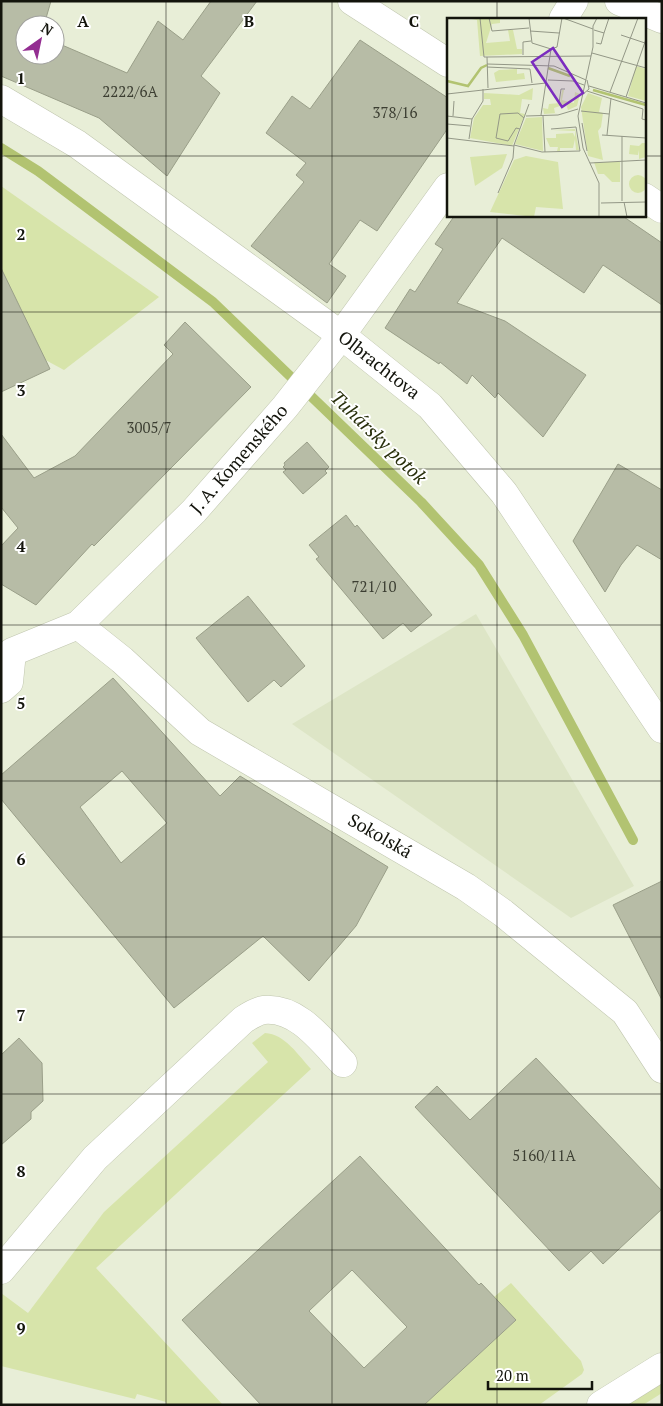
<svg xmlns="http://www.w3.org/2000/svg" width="663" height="1406" viewBox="0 0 663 1406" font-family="'PT Serif',serif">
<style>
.built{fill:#dde5c6}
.green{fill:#d7e4aa}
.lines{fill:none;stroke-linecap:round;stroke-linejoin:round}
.stream{stroke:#b2c371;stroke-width:10}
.building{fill:#b7bca6;stroke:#9a9f89;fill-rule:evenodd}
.street-casing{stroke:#c0c6af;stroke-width:29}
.secondary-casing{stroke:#c0c6af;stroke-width:29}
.street{stroke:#fff;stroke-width:28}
.secondary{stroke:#fff;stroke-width:28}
.grid{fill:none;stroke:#13140c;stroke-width:1;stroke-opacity:0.55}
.labels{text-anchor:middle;stroke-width:4;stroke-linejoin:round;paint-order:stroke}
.number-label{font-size:15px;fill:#3c3e32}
.street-label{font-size:18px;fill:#13140c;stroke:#fff}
.water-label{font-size:19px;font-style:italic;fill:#29300c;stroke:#fff}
.inset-river{fill:none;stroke:#b2c371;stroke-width:2.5}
.inset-road{fill:none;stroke:#939786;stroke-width:1}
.view{fill:#7b2cbf;fill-opacity:0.15;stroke:#7b2cbf;stroke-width:2.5}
.inset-edge{fill:none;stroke:#13140c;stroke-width:2.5}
.grid-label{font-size:16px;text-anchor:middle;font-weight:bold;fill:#13140c;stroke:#fff;stroke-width:4;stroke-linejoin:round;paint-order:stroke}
</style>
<rect width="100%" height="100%" fill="#e8eed7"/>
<polygon class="built" points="476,614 634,886 571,918 292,724"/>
<g class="green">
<polygon points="1,186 159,297 64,370 1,336"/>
<path d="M265,1033C285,1034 298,1055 311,1069L96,1268L223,1405H166V1402L137,1394L135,1399L1,1366V1293L28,1313L104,1212L268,1062L252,1043Z"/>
<polygon points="511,1283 581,1361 584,1370 582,1374 539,1405 424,1405 516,1320 494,1297"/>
<polygon points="662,1380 662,1393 643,1405 623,1405"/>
</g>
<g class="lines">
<polyline class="stream" points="1,148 38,171 213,302 421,502 479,565 523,635 633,840"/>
</g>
<g class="building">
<polygon points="1,1 51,1 44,25 25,25 25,55 55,55 55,42 127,73 158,21 183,40 211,1 257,1 201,76 220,93 167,176 99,118 1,76"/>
<polygon points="360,40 448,98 448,128 377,231 360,220 329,264 346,276 327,303 251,246 304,182 296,175 306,163 266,133 292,96 310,109"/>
<polygon points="455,215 621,215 662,243 662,305 603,265 584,293 502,238 457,303 505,321 586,375 543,437 498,393 495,398 472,375 467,384 440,362 439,364 385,328 410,289 415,292 443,249 435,244"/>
<polygon points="1,268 50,369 1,392"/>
<polygon points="185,322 251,387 94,546 92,544 36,605 1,584 1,546 18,528 1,507 1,434 34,478 75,456 173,354 164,345"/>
<polygon points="307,442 329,467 325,471 327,473 303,494 283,472 286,470 283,467 285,465 284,463"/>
<polygon points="618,464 662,490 662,560 637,545 621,565 605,592 573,541"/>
<polygon points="346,515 355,527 357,525 432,615 411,632 403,623 383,639 316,559 319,557 309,545"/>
<polygon points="248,596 305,666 281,687 274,680 248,702 196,638"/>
<path d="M113,678L220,796L240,776L388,867L356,926L309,981L263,936L174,1008L1,799V775ZM122,771L167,823L121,863L80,807Z"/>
<polygon points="662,881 662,1000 613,905"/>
<polygon points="19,1038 42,1063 43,1101 31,1112 31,1119 1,1145 1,1055"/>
<polygon points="536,1058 662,1191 662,1209 603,1264 591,1251 569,1271 415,1107 437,1086 470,1120"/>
<path d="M360,1156L479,1285L481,1283L516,1320L424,1405H261L182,1320ZM352,1270L407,1327L364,1368L309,1311Z"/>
</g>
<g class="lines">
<g class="street-casing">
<g id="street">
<polyline points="352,1 448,63"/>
<polyline points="619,1 662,19"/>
<polyline points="563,19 574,1"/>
<polyline points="1,99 77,144 341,335 430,406 504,493 662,729"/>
<polyline points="644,197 662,209"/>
<polyline points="78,625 122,660 200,732 466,887 503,913 625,1012 662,1069"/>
<polyline points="1,689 9,682 12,652 78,625 194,511 285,407 334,345 448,187"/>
<path d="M1,1270L95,1158L243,1020C249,1016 256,1011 264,1010C298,1007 322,1041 343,1063"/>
</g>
</g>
<g class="secondary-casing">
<polyline id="secondary" points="601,1405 662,1367"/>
</g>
<use href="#street" class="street"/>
<use href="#secondary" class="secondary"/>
</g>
<path class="grid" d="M166,1V1405M332,1V1405M497,1V19M1,156H448M644,156H662M497,215V1405M1,312H662M1,469H662M1,625H662M1,781H662M1,937H662M1,1094H662M1,1250H662"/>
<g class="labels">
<g class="number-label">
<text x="130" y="97">2222/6A</text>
<text x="395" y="118">378/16</text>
<text x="149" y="433">3005/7</text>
<text x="374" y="592">721/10</text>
<text x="544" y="1161">5160/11A</text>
</g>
<g class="street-label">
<text transform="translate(379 365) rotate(38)" y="6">Olbrachtova</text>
<text transform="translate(239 459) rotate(-49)" y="6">J. A. Komenského</text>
<text transform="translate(380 836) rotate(30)" y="6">Sokolská</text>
</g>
<g class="water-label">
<text transform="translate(379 437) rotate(44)" y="7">Tuhársky potok</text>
</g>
</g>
<g transform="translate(447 18)">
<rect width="199" height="199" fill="#e8eed7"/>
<path d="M20,0H53V5L45,6L39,25L63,23L61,12H66L70,31H75V36L33,38L30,2ZM189,48L199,51V83L181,78ZM70,51V56L77,55L78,61L49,64L47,55L52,52ZM86,70L85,82L75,81L73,95L78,96L65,128L23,120L27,100L36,87H44L43,81H37V75L72,77ZM115,72H117L115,82L122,84L127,85L128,74L133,76L130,88L121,92L119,86L107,90L108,95H111L97,96L96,90L101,91L102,86L113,85ZM141,75L155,80L152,94L156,95L154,109L151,113L156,142L141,138L134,89ZM95,99L96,133L68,126L79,100ZM128,111L132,132H122H129L128,121L126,130H113V133H110L111,129H103L99,120H109V116L126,115L128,119V113L106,112ZM195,125H199V139L192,141V132L191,137L182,136L183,127L192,128ZM60,136L55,150L28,168L23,139ZM79,138L111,144L116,191L89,189L87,199L43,194L67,142ZM147,144H173V164H165L157,156H151ZM182 166a9 9 0 1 1 18 0a9 9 0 1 1-18 0Z" fill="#d7e4aa"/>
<path class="inset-river" d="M101,50L123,58M0,63L21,68L34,50L40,47M146,72L199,87"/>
<path class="inset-road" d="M33,0L37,39H40M42,0L45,13L82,10M82,0L85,25L104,31M116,0L146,11M150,0L146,8V29L131,98L136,130L152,165V199M147,12L157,15L162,0M83,13L112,15M174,17L198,25M149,25L154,26L157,15M104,31L110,29L115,0M145,35L199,50M76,37V24L84,23M40,39L144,38M40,39L41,70M40,46L107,48L139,62M40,49L83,51L85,65M101,62L126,63L137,67M142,68L199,85M140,73L196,91L195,101L199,102M163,74L191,0M0,76L99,65M135,77L142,71L140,62M179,79L199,21M112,85L114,71H118M134,93L162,96M94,97L104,31M0,98L25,101M6,98L7,83M79,98L111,97L131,91M96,98L98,134M135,105L140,133M0,106L23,108M73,111L69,110L61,123L49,120L53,96L71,95L77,100M155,117L199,120M160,117L164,80M0,120L67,128M22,121L25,101L36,83V71M67,127L95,134L133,133L129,109L104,111M143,145L199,142M51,175L66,140L67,127L82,86M175,183V118M177,184L180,199M154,185L199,184"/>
<path class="view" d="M106,30L136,75L115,89L85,44Z"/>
<rect width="199" height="199" class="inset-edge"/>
</g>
<g class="grid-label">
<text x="83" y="27">A</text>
<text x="249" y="27">B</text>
<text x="414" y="27">C</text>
<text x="21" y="84">1</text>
<text x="21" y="240">2</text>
<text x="21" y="396">3</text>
<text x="21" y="552">4</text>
<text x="21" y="709">5</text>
<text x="21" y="865">6</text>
<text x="21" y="1021">7</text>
<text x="21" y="1177">8</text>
<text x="21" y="1334">9</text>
</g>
<rect width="663" height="1406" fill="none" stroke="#13140c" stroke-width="5"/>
<g transform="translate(40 40) rotate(33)"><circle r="24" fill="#ffffff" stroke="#a1a19e"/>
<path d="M0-4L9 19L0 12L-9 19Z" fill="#942e92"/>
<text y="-8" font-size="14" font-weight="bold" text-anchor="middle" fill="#13140c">N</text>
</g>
<path d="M488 1381v8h104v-8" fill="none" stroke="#13140c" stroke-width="2.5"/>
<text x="496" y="1381" font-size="15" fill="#13140c" stroke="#ffffff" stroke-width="4" paint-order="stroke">20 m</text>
</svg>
